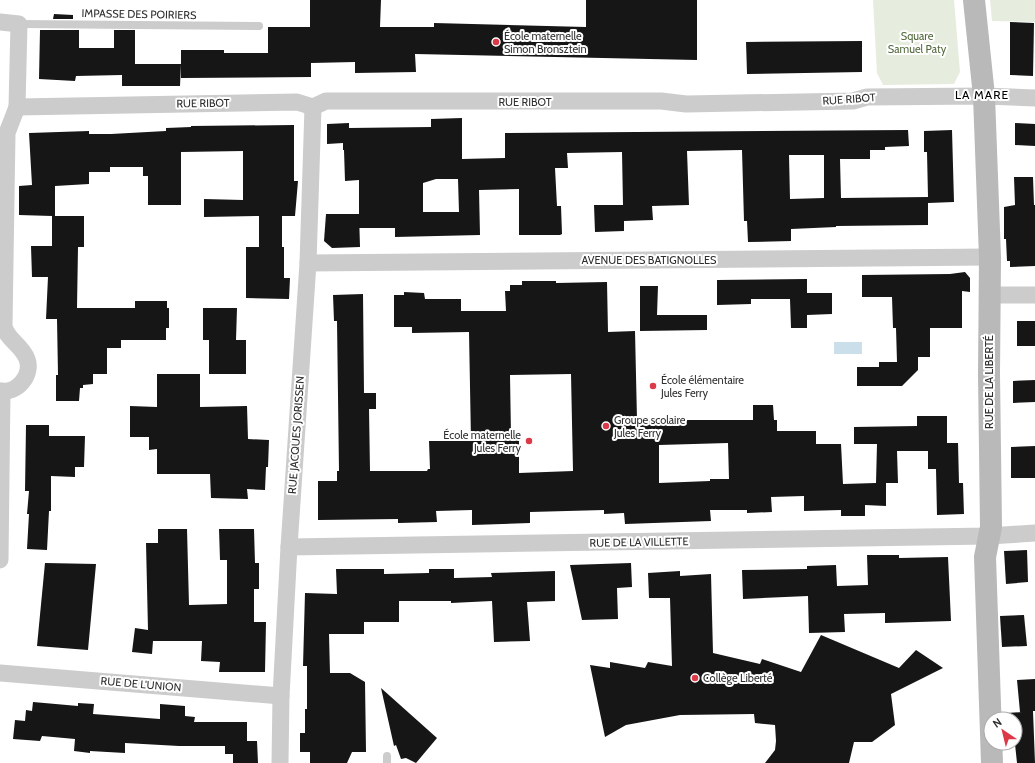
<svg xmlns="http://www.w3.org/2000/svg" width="1035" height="763" viewBox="0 0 1035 763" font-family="Cabin,sans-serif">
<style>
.green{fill:#e6ecde}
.water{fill:#cbdfeb}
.building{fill:#161616;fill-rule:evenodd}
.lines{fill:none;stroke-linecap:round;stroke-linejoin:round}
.lane{stroke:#ccc;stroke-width:8}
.street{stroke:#ccc;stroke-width:17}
.secondary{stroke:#b9b9b9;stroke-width:22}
.poi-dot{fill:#dd3a49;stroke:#fff;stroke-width:1.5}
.labels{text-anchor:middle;stroke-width:4;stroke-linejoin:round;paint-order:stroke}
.street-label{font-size:11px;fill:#2f2f2f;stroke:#fff}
.poi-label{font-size:11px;fill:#2f2f2f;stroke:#fff;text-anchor:start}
.park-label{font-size:11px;fill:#53693e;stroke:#fff}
.neighbourhood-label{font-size:12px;letter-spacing:1px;fill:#000;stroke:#fff}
</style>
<rect width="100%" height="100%" fill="#fff"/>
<g class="green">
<polygon points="873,0 954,0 960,72 954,84 883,85 877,73"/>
<polygon points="990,0 1035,0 1035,22 992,21"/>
</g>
<rect class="water" x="834" y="342" width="28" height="12"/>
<g class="building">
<polygon points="310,0 381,0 380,27 434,27 434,23 586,27 586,0 697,0 697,60 415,54 416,72 355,73 355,62 311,63 311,77 181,78 181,50 224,50 224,53 268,53 268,27 310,27"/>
<polygon points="54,14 73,15 73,19 53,19"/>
<polygon points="1010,22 1034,23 1033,76 1010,75"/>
<polygon points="40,30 79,30 79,48 114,48 114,30 135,30 135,64 181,64 180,86 122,86 122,75 76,76 75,81 39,79"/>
<polygon points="862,41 862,72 747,74 746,42"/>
<path d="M462,118V159L505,158V133L908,130L909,146L885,147V150H870V159H840L841,198L928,197L927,152H924V131L952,130L954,202L928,203V225L836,226V227L791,229V241L748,242L747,221H744L742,150L687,151L689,205L652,206L653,220L624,221V231L595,232L594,205H623L622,152L567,153L568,168H555L557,206H561L562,234L560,235H519V189L479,190L480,235L395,237V228H359V180L345,181L344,150H343V143L327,144V124L349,123V128L431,127V119ZM789,155H824V198L790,199ZM436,179H458L459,212H423V183Z"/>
<polygon points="1015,123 1035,124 1035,146 1015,145"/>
<polygon points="294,125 294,181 298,181 295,216 282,216 282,247 284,247 284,278 290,278 289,299 246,298 246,247 259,247 259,216 204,217 204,199 243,200 243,151 181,152 181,205 148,205 148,176 143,176 143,167 110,167 110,172 89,172 89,184 55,186 55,216 84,216 84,247 78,247 77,308 135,308 135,301 167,301 167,308 169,308 169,328 166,328 166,340 121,340 121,348 107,348 107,374 93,374 93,384 83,385 83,388 80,388 79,401 56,401 56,375 58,375 57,319 46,319 48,277 32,277 31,246 52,246 52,216 19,215 19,186 32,185 29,133 89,131 89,134 111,134 166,131 166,128 191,127 191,126"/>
<polygon points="1014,177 1033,177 1034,205 1035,205 1035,266 1010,267 1010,261 1007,261 1006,239 1004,239 1004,207 1015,205"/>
<polygon points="326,214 359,214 360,247 332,248 324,241"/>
<polygon points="965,272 970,278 970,292 962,291 962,328 930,328 930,357 918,357 918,370 902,386 857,386 857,367 879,367 879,362 897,362 896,328 893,328 892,297 862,297 862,275 950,274"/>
<polygon points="807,279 807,293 832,293 832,314 807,315 807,328 791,328 790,299 751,299 751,304 717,305 717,280"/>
<path d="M522,281H556V283L607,282L608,332L635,331L637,420H753V405H773L774,420H777V431H816V444H841L843,484L876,483L877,444H854V427L917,426V416H947V443H958L959,483H963L964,514L937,515L936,469H928V451H897L898,483H886V506L865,505V516H841V510L804,511V496L771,497L772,512L747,513V510H710L711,521L625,524L624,513L604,514V510L530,512V523L472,525V510L436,511L437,522L398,523V519L318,520V481H337V471H339L337,321H334L333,295L363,294L364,393H376V409H369L370,471H427L428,469H430L429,441H471L469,332L412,333V327H394V295H404V292L424,293L425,299H461V311H506L505,291H510V285H522ZM571,374L573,471L519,473V436H511L510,375ZM728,443L729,479H710V481L659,483V445Z"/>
<polygon points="640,286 658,286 657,315 707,315 707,330 640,331"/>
<polygon points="203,308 237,308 236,340 246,340 246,374 209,374 209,340 203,340"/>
<rect x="1017" y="321" width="18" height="25"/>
<polygon points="157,374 200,374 200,407 247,406 248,439 269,440 268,467 266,467 265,490 247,489 248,499 211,498 210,474 157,474 157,449 149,450 149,437 130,437 130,406 157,407"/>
<polygon points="1035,380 1035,402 1013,403 1013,381"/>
<polygon points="26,425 49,425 49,436 85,436 84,467 75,467 75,477 51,476 51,511 49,511 47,550 27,549 29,514 27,514 29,491 25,491"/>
<polygon points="1035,446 1035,478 1011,478 1011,447"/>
<polygon points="158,529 187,529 189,605 227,604 227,560 220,560 219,529 254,529 255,563 259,563 259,589 254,589 254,622 266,622 265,672 219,672 220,662 201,661 202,641 153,641 152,654 132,652 135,628 148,630 146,543 158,543"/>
<polygon points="1027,550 1028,582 1006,584 1004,551"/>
<polygon points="867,555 899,555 899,558 948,557 951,621 885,623 885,613 844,614 845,632 809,633 808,596 743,599 742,570 807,569 807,566 836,565 837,586 868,585"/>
<polygon points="45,563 96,564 88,650 37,646"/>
<polygon points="631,563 632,587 617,588 618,619 582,620 570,565"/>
<polygon points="336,569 384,569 384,574 429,573 429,569 454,569 454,578 492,577 491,573 555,571 555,601 527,602 530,641 494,642 492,601 451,603 451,601 399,601 399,622 364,622 364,634 329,634 330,673 350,673 365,682 366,752 352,752 347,763 310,763 310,752 300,752 300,733 305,733 305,709 307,709 307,666 303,666 305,593 337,594"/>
<polygon points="680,571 680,576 711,574 713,653 760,664 762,659 801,672 821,635 899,668 916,650 943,668 891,694 895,725 872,742 854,742 849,763 765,763 775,750 776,741 775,725 755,723 754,714 680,715 626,725 605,737 590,665 610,668 610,662 645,668 648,662 672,666 670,598 649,598 648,573"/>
<polygon points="1024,615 1027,646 1002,647 1000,616"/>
<polygon points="1035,679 1035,711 1033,711 1035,763 1017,763 1015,744 1009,745 1009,743 1015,743 1015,719 1007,719 1007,713 1022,712 1020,712 1017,680"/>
<polygon points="381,688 437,738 416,763 406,758 401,759 396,745 394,746"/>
<polygon points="33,702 78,706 78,703 94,704 93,714 160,719 160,704 185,706 185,716 195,717 194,722 247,722 247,741 257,741 258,763 233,763 233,754 225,754 225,746 179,746 125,743 125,753 90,751 90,753 74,751 75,739 42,736 40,741 13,739 15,720 25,721 26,710 32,711"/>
</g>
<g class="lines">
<g class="lane">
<polyline points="19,24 259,26"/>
<polyline points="387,756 387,763"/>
</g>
<g class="street">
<path d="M0,22L19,24L17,107L7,133L4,326C7,340 22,345 27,359C33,375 17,394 0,391"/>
<polyline points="17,107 297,102 313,107 326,101 661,101 686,104 853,101 867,97 984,96 1035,98"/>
<polyline points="308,263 990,257"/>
<polyline points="988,295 1035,295"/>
<polyline points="289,547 989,536 1035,533"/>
<polyline points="0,560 2,391"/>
<polyline points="0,673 281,696"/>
<polyline points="280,763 281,696 289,547 308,263 313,107"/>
</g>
<polyline class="secondary" points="974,0 984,96 990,257 989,374 991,527 985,557 992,763"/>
</g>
<g class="poi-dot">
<circle cx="496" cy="42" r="4"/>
<circle cx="653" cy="386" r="4"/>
<circle cx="606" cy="426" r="4"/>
<circle cx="529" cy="441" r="4"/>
<circle cx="695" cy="678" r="4"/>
</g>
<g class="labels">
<g class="street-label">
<text transform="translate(139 14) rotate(1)" y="4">IMPASSE DES POIRIERS</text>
<text transform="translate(849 99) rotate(-4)" y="4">RUE RIBOT</text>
<text x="525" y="106">RUE RIBOT</text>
<text transform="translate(203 103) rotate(-1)" y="4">RUE RIBOT</text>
<text x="649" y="264">AVENUE DES BATIGNOLLES</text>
<text transform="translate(989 382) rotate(-90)" y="4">RUE DE LA LIBERTÉ</text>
<text transform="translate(296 435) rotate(-86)" y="4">RUE JACQUES JORISSEN</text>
<text transform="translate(639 542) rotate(-1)" y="4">RUE DE LA VILLETTE</text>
<text transform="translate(141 684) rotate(5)" y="4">RUE DE L'UNION</text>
</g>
<g class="poi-label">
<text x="504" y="40">École maternelle<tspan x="504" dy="13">Simon Bronsztein</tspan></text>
<text x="661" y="384">École élémentaire<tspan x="661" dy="13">Jules Ferry</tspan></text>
<text x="614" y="424">Groupe scolaire<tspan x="614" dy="13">Jules Ferry</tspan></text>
<text x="521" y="439" text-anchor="end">École maternelle<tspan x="521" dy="13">Jules Ferry</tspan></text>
<text x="703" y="682">Collège Liberté</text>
</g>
<g class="park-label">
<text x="917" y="40">Square<tspan x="917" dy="13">Samuel Paty</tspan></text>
</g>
<g class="neighbourhood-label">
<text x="982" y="99">LA MARE</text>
</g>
</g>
<g transform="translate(1003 731) rotate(325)"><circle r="19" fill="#ffffff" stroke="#acacac"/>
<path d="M0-3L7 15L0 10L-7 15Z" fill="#dd3a49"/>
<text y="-6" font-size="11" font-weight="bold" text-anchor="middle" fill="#2f2f2f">N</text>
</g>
</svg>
